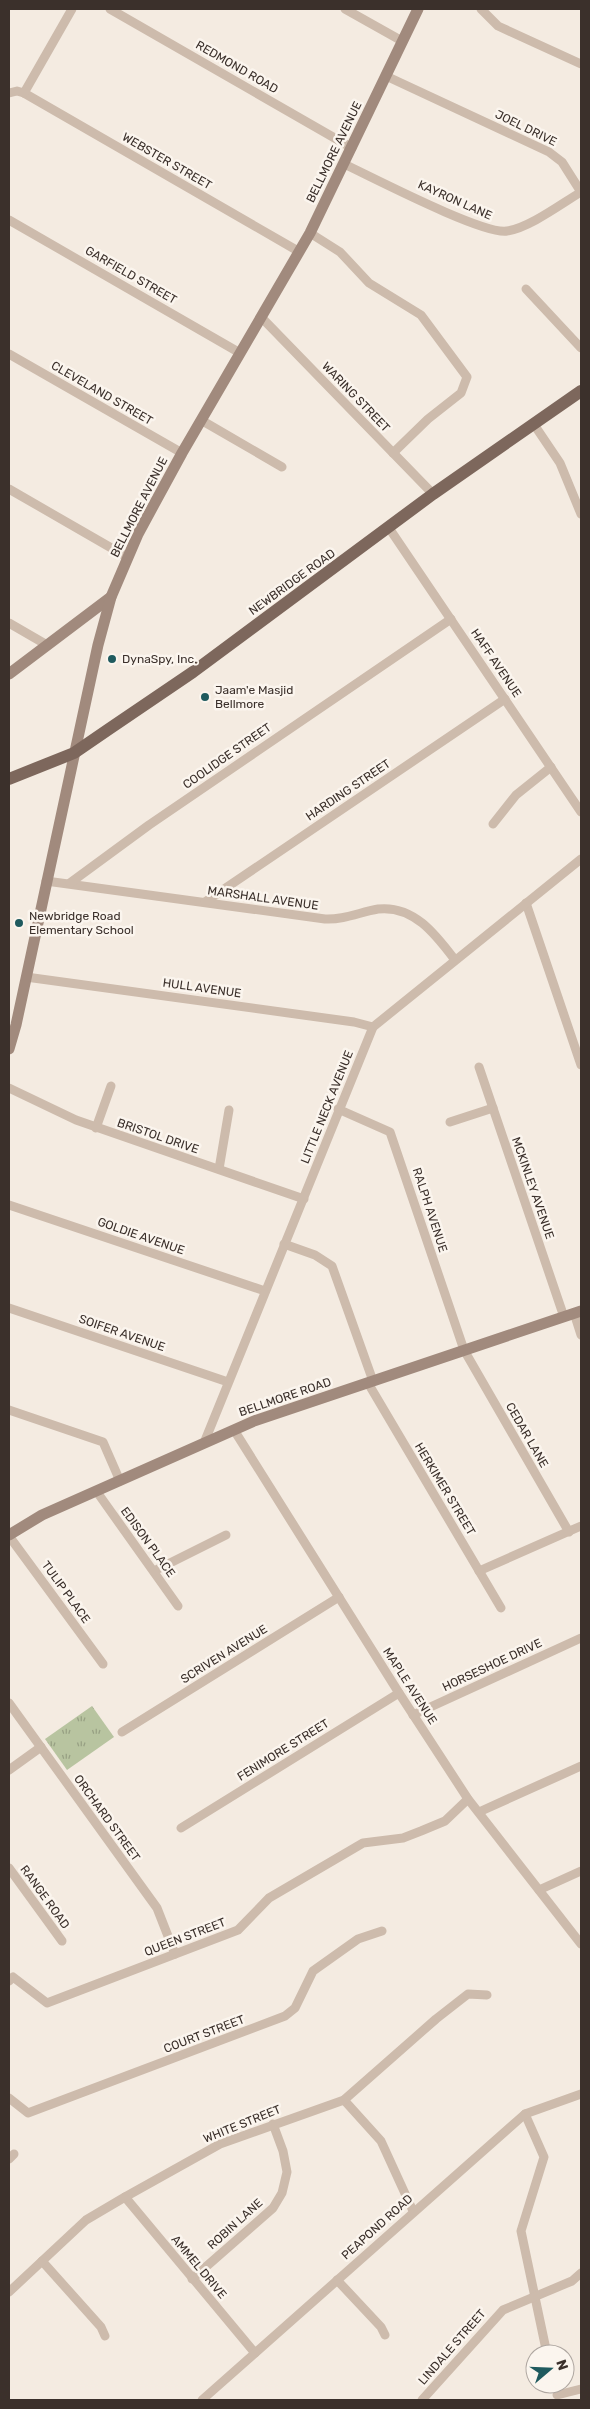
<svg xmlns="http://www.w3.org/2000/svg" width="590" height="2409" viewBox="0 0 590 2409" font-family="Rubik,sans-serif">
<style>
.grass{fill:url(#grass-tufts)}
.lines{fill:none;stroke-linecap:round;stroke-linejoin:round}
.street{stroke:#cdbbac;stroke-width:9}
.secondary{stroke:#a18a7d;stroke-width:11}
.primary{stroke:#7d675c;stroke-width:12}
.poi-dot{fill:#1f5a5e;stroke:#fbf5ee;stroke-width:2}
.labels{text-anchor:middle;stroke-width:5;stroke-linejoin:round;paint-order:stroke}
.street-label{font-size:12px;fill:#3b302b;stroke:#fbf5ee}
.poi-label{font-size:12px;fill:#3b302b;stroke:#fbf5ee;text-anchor:start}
</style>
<defs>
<pattern id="grass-tufts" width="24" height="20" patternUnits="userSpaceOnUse" patternTransform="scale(1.25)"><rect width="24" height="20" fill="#b8c4a0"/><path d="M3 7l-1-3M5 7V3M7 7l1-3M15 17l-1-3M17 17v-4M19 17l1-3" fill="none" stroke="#97a083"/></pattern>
</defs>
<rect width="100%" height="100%" fill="#f4ebe1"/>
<polygon class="grass" points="92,1706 114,1737 67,1770 45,1739"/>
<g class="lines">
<g class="street">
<polyline points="110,9 352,148"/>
<polyline points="345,9 402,41"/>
<polyline points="481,9 498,26 581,64"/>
<polyline points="386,76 549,152 562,162 581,192"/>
<polyline points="9,93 17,91 24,93 298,251"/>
<polyline points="24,93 72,9"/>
<path d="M344,164C372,177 483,235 507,231C529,228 561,204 581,192"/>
<polyline points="9,220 240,353"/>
<polyline points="310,233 340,252 369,283 421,315 467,377 461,393 428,419 393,453"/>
<polyline points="526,289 581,348"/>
<polyline points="261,317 433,494"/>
<polyline points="9,354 182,453"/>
<polyline points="201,420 282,467"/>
<polyline points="533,423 560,463 581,514"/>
<polyline points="9,489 127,557"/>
<polyline points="389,528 581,812"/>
<polyline points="9,623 47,645"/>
<polyline points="493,824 516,795 551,767"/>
<path d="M46,881L325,919C345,920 360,912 378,909C414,905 436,935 455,960"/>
<polyline points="70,883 149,825 451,619"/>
<polyline points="205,902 505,699"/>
<polyline points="526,903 581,1065"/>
<polyline points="26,977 354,1022 373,1027"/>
<polyline points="479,1067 564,1317"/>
<polyline points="9,1088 76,1120 304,1199"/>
<polyline points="338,1109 390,1132 464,1350 569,1532"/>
<polyline points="450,1122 493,1108"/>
<polyline points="96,1128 111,1086"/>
<polyline points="219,1169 229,1110"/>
<polyline points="9,1205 265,1291"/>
<polyline points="284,1244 315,1255 332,1266 373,1381"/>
<polyline points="9,1308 228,1382"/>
<polyline points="574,1313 581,1335"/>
<polyline points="368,1383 501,1608"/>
<polyline points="9,1410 103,1442 120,1481"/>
<polyline points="234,1430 399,1693 468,1799 581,1944"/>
<polyline points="204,1443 373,1027 581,859"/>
<polyline points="97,1492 178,1606"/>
<polyline points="9,1536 103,1664"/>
<polyline points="154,1571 226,1535"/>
<polyline points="479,1571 581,1526"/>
<polyline points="9,1703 157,1908 175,1954"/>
<polyline points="413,1715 581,1638"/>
<polyline points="122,1732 339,1597"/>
<polyline points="9,1770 41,1747"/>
<polyline points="479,1812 581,1766"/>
<polyline points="181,1828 399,1693"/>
<polyline points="9,1868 62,1941"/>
<polyline points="539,1890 581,1871"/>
<polyline points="9,1981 13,1977 47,2003 238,1930 269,1898 363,1843 403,1838 421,1831 445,1821 468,1799"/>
<polyline points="9,2098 28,2113 285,2016 295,2008 313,1971 358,1939 382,1931"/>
<polyline points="344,2100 381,2141 413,2211"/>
<polyline points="525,2114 544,2157 521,2231 547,2354"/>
<polyline points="9,2159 14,2154"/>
<polyline points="125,2197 255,2353"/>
<polyline points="42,2261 101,2327 105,2336"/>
<polyline points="192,2279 273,2208 282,2193 287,2172 283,2151 273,2124"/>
<polyline points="337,2280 381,2327 385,2335"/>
<polyline points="9,2292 86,2220 125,2197 220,2144 344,2100 436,2019 468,1994 487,1995"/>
<polyline points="557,2395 581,2389"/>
<polyline points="202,2400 525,2114 581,2094"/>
<polyline points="422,2400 503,2310 572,2281 581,2273"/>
</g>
<g class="secondary">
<polyline points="9,674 111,597"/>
<polyline points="9,1049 16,1025 98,645 111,597 138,534 182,453 310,233 418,9"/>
<polyline points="9,1535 42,1515 254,1421 581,1311"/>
</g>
<polyline class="primary" points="9,779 74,753 109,729 193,672 433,494 581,391"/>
</g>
<g class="poi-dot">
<circle cx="112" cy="659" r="5"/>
<circle cx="205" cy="697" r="5"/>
<circle cx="19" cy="923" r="5"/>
</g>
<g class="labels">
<g class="street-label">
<text transform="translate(237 67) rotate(30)" y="4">REDMOND ROAD</text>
<text transform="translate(526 128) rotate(26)" y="4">JOEL DRIVE</text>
<text transform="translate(334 152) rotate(-64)" y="4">BELLMORE AVENUE</text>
<text transform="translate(167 161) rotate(30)" y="4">WEBSTER STREET</text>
<text transform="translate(455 200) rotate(24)" y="4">KAYRON LANE</text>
<text transform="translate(131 275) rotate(30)" y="4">GARFIELD STREET</text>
<text transform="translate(102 393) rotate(30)" y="4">CLEVELAND STREET</text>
<text transform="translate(356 397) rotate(46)" y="4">WARING STREET</text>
<text transform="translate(139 507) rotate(-63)" y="4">BELLMORE AVENUE</text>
<text transform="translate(292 582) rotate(-36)" y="4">NEWBRIDGE ROAD</text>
<text transform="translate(496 663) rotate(56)" y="4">HAFF AVENUE</text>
<text transform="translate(227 756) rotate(-35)" y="4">COOLIDGE STREET</text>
<text transform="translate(348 790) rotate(-34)" y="4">HARDING STREET</text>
<text transform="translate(263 898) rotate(8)" y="4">MARSHALL AVENUE</text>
<text transform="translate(202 988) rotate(8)" y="4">HULL AVENUE</text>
<text transform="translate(327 1107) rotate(-68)" y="4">LITTLE NECK AVENUE</text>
<text transform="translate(158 1136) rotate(19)" y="4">BRISTOL DRIVE</text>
<text transform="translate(533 1188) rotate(71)" y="4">MCKINLEY AVENUE</text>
<text transform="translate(430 1210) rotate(72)" y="4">RALPH AVENUE</text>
<text transform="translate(141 1236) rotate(19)" y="4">GOLDIE AVENUE</text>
<text transform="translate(122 1333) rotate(19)" y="4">SOIFER AVENUE</text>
<text transform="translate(285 1397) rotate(-19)" y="4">BELLMORE ROAD</text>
<text transform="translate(527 1435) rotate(60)" y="4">CEDAR LANE</text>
<text transform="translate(445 1489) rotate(59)" y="4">HERKIMER STREET</text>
<text transform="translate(148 1542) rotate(54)" y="4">EDISON PLACE</text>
<text transform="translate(66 1592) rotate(54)" y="4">TULIP PLACE</text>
<text transform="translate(224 1654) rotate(-32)" y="4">SCRIVEN AVENUE</text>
<text transform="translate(492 1665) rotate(-25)" y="4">HORSESHOE DRIVE</text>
<text transform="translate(410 1686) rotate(57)" y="4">MAPLE AVENUE</text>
<text transform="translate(283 1750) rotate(-32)" y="4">FENIMORE STREET</text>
<text transform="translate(107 1818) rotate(54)" y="4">ORCHARD STREET</text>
<text transform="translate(45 1897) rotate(54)" y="4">RANGE ROAD</text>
<text transform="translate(185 1937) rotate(-21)" y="4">QUEEN STREET</text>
<text transform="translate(204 2034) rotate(-21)" y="4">COURT STREET</text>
<text transform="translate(242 2124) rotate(-22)" y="4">WHITE STREET</text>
<text transform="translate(235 2224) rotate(-42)" y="4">ROBIN LANE</text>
<text transform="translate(377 2227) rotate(-42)" y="4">PEAPOND ROAD</text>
<text transform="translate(199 2267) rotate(50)" y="4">AMMEL DRIVE</text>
<text transform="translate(452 2347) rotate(-49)" y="4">LINDALE STREET</text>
</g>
<g class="poi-label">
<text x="122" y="663">DynaSpy, Inc.</text>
<text x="215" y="694">Jaam'e Masjid<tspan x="215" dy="14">Bellmore</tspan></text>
<text x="29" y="920">Newbridge Road<tspan x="29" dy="14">Elementary School</tspan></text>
</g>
</g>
<rect width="590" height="2409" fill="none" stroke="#3b302b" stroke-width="20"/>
<g transform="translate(550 2369) rotate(71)"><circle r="24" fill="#fbf5ee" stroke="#aea6a0"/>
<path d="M0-4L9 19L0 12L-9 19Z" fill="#1f5a5e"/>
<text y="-8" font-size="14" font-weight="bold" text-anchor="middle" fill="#3b302b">N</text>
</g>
</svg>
